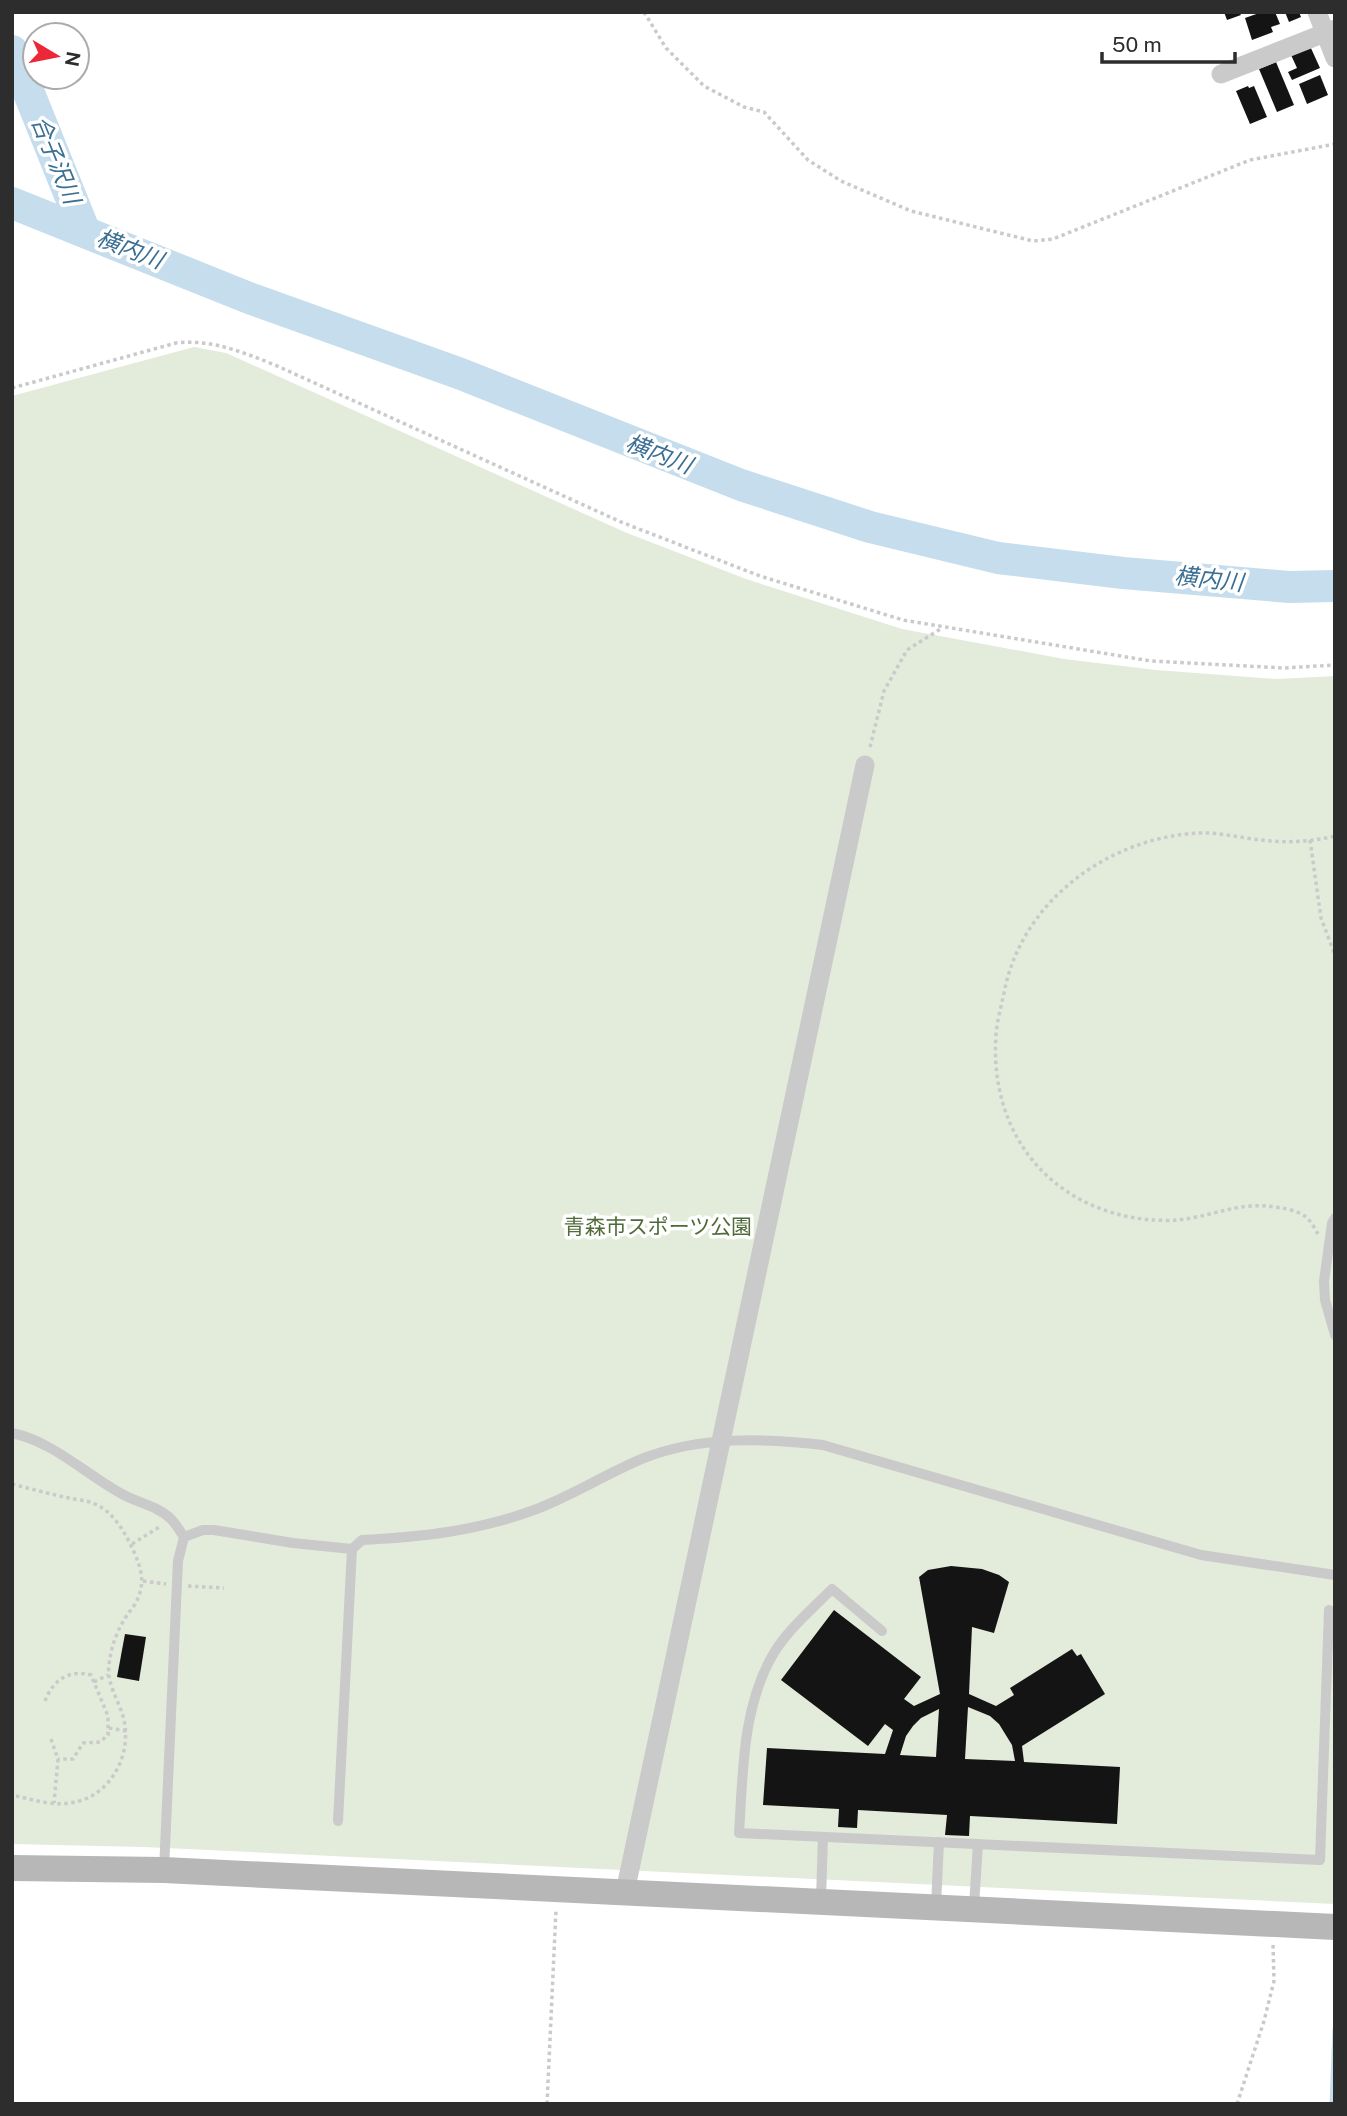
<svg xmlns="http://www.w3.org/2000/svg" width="1347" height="2116" viewBox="0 0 1347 2116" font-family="'Public Sans','Noto Sans JP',sans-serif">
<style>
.green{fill:#e3ebda}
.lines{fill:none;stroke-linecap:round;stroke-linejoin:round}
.stream{stroke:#c5ddec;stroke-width:5}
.river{stroke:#c5ddec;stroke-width:32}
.building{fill:#141414;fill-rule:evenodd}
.path{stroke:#cacaca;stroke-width:3.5;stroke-dasharray:3.5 3.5;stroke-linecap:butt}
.lane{stroke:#cacaca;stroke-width:10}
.street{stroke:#cacaca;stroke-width:19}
.secondary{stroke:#b7b7b7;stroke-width:26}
.labels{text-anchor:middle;stroke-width:7;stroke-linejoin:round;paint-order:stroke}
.park-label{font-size:21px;fill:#506a39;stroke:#fff}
.water-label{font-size:23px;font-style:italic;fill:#396f92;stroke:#fff}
</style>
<rect width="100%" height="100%" fill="#fff"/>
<polygon class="green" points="194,347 226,353 627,533 746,579 902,629 1064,659 1156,670 1277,679 1335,676 1335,1904 144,1847 12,1844 12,396"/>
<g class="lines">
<polyline class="stream" points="1332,2104 1335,2029"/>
<g class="river">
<polyline points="12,51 84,230"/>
<polyline points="12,203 249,298 461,374 741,485 870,527 998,558 1123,573 1289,587 1335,586"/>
</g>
</g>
<g class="building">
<polygon points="1224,12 1239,12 1241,15 1227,20"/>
<polygon points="1262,12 1275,12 1280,24 1271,27 1273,32 1252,40 1245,18"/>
<polygon points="1285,12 1299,12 1301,17 1289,22"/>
<polygon points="1310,46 1320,68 1292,80 1288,72 1297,68 1291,55"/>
<polygon points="1276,62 1294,105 1277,112 1259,69"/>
<polygon points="1320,75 1328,95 1307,104 1299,84"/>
<polygon points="1248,86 1249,88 1254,86 1267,117 1250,124 1236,91"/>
<path d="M951,1566L982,1569L999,1575L1009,1582L994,1633L972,1627L969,1694L996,1706L1014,1695L1010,1688L1072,1649L1077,1656L1081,1654L1105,1694L1022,1746L1024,1762L1120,1767L1117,1824L970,1816L969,1836L945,1835L947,1815L858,1810L857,1828L838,1827L839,1809L763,1805L767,1748L885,1754L893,1730L885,1724L868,1746L781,1680L834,1610L921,1677L904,1699L914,1706L940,1694L919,1577L928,1570ZM968,1707L990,1716L999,1724L1012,1745L1015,1761L965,1759ZM939,1709L936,1757L900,1755L906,1736L913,1726L921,1718Z"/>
<polygon points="125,1634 146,1637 139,1681 117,1677"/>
</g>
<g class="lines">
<g class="path">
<polyline points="644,12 666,48 704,86 744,107 764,112 808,160 841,181 911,211 1033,241 1053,239 1250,160 1335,144"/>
<path d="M12,388L176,343C212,339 242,352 275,365L621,522L760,576L903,620L1151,661L1284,668L1335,665"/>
<polyline points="870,747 884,691 907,650 942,628"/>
<polyline points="1310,840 1321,918 1335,955"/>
<path d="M1318,1234C1315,1229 1311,1221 1306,1217C1300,1212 1289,1209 1281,1208C1240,1200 1216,1216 1177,1220C1169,1221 1159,1220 1151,1220C1051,1211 989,1134 996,1035C997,1021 1001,1007 1004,993C1021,902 1107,838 1198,833C1219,832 1241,838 1261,840C1286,843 1310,842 1335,836"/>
<path d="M12,1484C31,1489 50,1494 69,1498C77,1500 87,1500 95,1504C114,1512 126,1534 134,1552C141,1568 145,1581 138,1598C136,1604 131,1610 127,1615C117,1631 111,1646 109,1665C106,1684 120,1702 124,1720C132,1757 109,1798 70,1803C51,1806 30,1799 12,1795"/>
<polyline points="132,1544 161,1526"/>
<polyline points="143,1581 166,1584"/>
<polyline points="188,1586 224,1588"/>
<polyline points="94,1682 108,1675"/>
<path d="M45,1701C53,1680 69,1669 91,1675L108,1716V1735L100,1742L83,1743L73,1759H58"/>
<polyline points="109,1728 126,1731"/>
<polyline points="51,1739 58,1759 54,1803"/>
<polyline points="547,2104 556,1910"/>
<polyline points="1237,2104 1264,2021 1274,1981 1273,1944"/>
</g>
<g class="lane">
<polyline points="1335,1218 1332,1223 1324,1281 1325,1300 1335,1335"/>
<path d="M12,1433C54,1442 85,1474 122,1494C138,1503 158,1506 171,1519C176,1524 180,1531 184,1537"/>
<path d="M352,1549L362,1540C422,1537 477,1531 534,1510C572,1496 607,1473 644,1458C701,1436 763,1438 823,1445L1201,1555L1335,1575"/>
<path d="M882,1631L832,1589C811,1610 785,1632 771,1658C742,1711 743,1774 739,1833L1320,1860L1329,1610"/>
<polyline points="164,1870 178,1561 184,1537 203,1530 214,1530 293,1543 352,1549 338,1821"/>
<polyline points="821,1899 823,1837"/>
<polyline points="936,1905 939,1842"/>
<polyline points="974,1906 978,1844"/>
</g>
<g class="street">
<polyline points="1317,12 1335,58"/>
<polyline points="1221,74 1335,29"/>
<polyline points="625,1892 865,765"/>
</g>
<polyline class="secondary" points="12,1868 164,1870 1335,1927"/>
</g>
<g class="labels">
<g class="park-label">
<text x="658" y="1234">青森市スポーツ公園</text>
</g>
<g class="water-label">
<text transform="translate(56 160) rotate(68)" y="8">合子沢川</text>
<text transform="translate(130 249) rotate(21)" y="8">横内川</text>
<text transform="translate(659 454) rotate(21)" y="8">横内川</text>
<text transform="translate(1209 579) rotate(6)" y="8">横内川</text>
</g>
</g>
<rect width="1347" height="2116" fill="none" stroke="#2d2d2d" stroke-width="28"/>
<g transform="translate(56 56) rotate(100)"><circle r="33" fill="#ffffff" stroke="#ababab" stroke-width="2"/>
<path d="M0-5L12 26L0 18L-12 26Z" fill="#eb2837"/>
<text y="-10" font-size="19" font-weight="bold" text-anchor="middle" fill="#2d2d2d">N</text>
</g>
<path d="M1102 52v10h133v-10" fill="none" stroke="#2d2d2d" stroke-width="3.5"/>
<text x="1112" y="52" font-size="21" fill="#2d2d2d" stroke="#ffffff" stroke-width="5" paint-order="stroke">50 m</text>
</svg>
